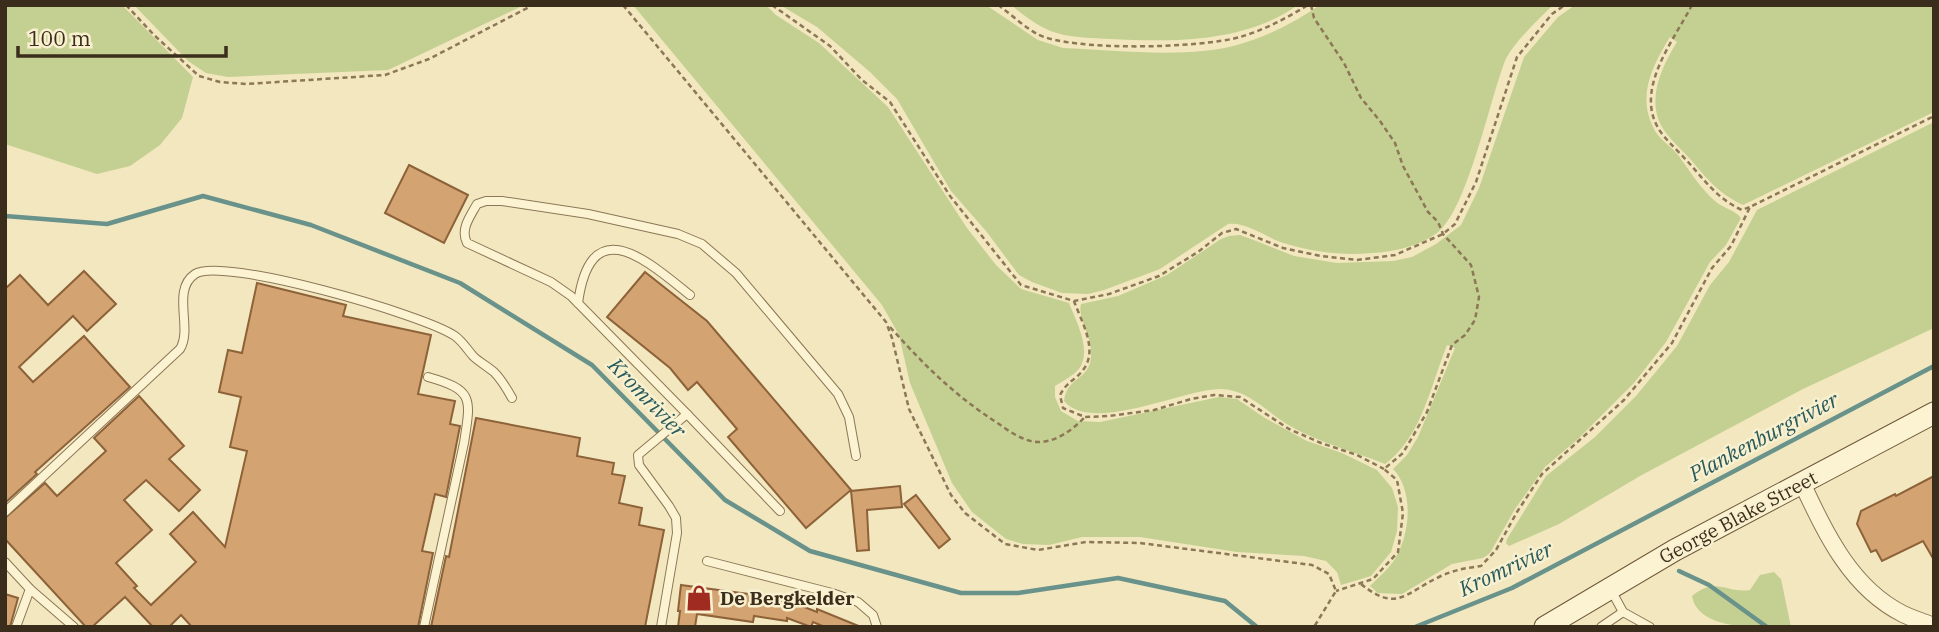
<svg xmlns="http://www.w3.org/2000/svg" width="1939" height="632" viewBox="0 0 1939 632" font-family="'IBM Plex Serif',serif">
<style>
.green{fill:#c4d092}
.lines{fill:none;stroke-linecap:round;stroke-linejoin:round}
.stream{stroke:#69928b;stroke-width:4.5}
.building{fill:#d3a371;stroke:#8d6239;stroke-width:2}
.lane-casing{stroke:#8c7756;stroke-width:10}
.street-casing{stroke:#8c7756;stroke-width:18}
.secondary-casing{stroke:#6e5839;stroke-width:23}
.path{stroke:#8c7756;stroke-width:2.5;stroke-dasharray:5 3.5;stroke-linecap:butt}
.lane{stroke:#fcf3d3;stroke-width:8}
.street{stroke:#fcf3d3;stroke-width:16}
.secondary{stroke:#fcf3d3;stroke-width:21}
.labels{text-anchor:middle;stroke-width:5;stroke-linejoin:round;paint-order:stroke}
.street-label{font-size:19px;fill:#3a2d1b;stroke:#f8f0cf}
.poi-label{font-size:19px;font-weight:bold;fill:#3a2d1b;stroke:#f8f0cf;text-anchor:start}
.water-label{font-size:21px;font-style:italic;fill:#295a5b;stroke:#f8f0cf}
</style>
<rect width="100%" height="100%" fill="#f2e7bf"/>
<g class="green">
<polygon points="5,5 122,5 193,77 182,118 160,145 130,166 97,174 5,144"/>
<polygon points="134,5 524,5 388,70 228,77 206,73 188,61"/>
<path d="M633,5H766L776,15L819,43L888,107L967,228L996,265L1021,289L1069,303C1077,323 1095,356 1075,373C1069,378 1061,382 1055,386V397L1061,411L1078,421L1100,422L1219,397L1237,399L1265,418L1307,441L1342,453L1377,470L1392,488L1398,507L1397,531L1391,552L1371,576L1341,585L1337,572L1326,561L1304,556L1237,552L1140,537H1082L1049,545L1023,544L1006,539L972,512L952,483L910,383L899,335L882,305Z"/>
<path d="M780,5H986L1038,40L1063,48C1115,50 1187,59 1237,45C1267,37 1295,22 1320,5H1553C1539,19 1513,43 1505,61C1490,99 1467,211 1437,233C1420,246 1393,252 1372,253C1344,256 1314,252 1287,244C1267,239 1249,222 1228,224L1160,269L1104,290L1088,294L1062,293L1032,282L1019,275L986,231L951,191L897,99L870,72L817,27Z"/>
<path d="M1011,5H1298C1244,43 1173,42 1110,39C1093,38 1073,38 1057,33C1039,28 1025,16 1011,5Z"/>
<path d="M1575,5H1934V112L1743,205C1718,193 1708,180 1691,160C1682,150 1669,139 1662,127C1646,99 1662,66 1677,42L1670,37C1653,65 1637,95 1653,127C1658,139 1670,145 1678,155C1689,170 1701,189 1715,201C1724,209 1734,209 1741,218L1726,245L1710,262L1666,342L1634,383L1578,439L1545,467L1515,509L1490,553L1483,558L1452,564L1402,594L1378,593L1370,586C1378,578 1387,570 1393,562C1410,537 1415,492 1393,469L1407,455L1418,437L1455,348L1447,345C1431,385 1421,438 1385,464C1355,452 1318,442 1290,426C1266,412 1249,389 1219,389C1181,390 1092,434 1064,401C1067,376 1089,381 1091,357C1093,337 1077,318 1081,304L1118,296L1167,275L1221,239L1229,236L1240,235L1251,239L1294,256L1337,263L1393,261L1412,257L1436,244L1461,225L1479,188L1524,57L1558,17Z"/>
<polygon points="1934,122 1934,328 1803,389 1640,476 1559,524 1509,546 1506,543 1507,539 1546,476 1595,437 1636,396 1677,346 1710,285 1729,262 1757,210"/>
<path d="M1774,572L1781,579L1791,627C1762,627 1698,632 1692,596C1717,576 1726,594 1750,590L1760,575Z"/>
</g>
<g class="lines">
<g class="stream">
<polyline points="5,216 107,224 203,196 311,225 460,283 592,365 725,500 810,551 961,593 1018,593 1118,578 1225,601 1257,627"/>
<polyline points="1679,571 1709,585 1767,627"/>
<polyline points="1415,627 1512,588 1934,366"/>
</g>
</g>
<g class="building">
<polygon points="409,165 468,195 444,243 385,213"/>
<polygon points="84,271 116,304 87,331 73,316 19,367 33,382 84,336 130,387 35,472 37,474 5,503 5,289 20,275 48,305"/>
<polygon points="645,272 707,321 851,490 806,528 728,437 737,429 697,382 688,390 670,368 607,317"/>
<polygon points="257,283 346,305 343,316 431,335 418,394 455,401 450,424 460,426 446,497 435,494 422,551 433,553 418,627 192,627 181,615 169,627 153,627 125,597 92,627 86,627 5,539 5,518 45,483 57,496 106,451 94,438 139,396 184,446 169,459 200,490 179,511 146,480 124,500 152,530 116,563 137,586 134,588 151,605 196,562 170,534 193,512 225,547 247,451 230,447 241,397 219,392 228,350 242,353"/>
<polygon points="476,418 580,438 577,456 614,463 612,474 625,476 619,503 642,508 639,525 664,530 645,627 431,627 446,556 449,557"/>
<polygon points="1934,476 1934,560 1923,541 1882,561 1876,550 1871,552 1857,524 1861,511 1895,494 1896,496"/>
<polygon points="900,486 902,507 867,510 869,550 857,551 851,491"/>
<polygon points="916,495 950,539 939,548 904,504"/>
<polygon points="681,585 779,598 779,601 794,603 817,612 817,609 861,627 825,627 813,622 811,627 787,618 787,621 754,616 753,622 697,614 695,627 678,627 680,611 678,611"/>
<polygon points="5,594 18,598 10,627 5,627"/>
</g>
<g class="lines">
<g class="lane-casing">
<g id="lane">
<path d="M578,303C591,209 647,261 690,295"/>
<polyline points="687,414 780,511"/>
<path d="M5,512L180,349C193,328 171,290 195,274C222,256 425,315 455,336C462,341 467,349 473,356C479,362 487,366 494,372C502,380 507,389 512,398"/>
<polyline points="707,561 832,593 858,602 873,615 877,627"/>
<polyline points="5,562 30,589 74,627"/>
<polyline points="1611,590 1623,612 1650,627"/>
<polyline points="16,627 30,589"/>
<path d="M424,627L464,443C471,398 474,390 428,377"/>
<path d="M661,627L677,533L676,518L669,506L639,465L638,455L687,414L571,296L551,282L467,243C460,229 470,217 477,204L486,201H502L588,214L678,234L702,244L736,273L838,394L849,417L856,456"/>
<polyline points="1601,627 1623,612"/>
</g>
</g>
<g class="street-casing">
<path id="street" d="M1802,483C1826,534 1851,588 1903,614C1913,619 1924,622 1934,626"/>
</g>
<g class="secondary-casing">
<polyline id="secondary" points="1545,627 1675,550 1934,413"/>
</g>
<g class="path">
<polyline points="126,5 154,35 199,76 220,82 246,84 385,75 429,59 533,5"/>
<polyline points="623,5 886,322 892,338 909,409 951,495 965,513 1005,544 1038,550 1086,542 1140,543 1312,565 1329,574 1336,591 1314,627"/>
<polyline points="772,5 830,46 862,80 890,102 950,196 1021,285 1074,301 1109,294 1159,276 1198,252 1222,233 1236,229 1283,248 1321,256 1357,260 1395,255 1443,234 1455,224 1476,182 1517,57 1552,14 1565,5"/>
<path d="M998,5C1011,14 1023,26 1037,34C1072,52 1202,48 1240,37C1264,30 1287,18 1308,5"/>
<polyline points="1311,5 1314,18 1344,63 1361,98 1380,121 1395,143 1403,166 1428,212 1438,222 1443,234 1471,265 1479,297 1475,320 1465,335 1452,345 1427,412 1403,453 1384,469 1397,480 1403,513 1398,552 1373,579 1336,591"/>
<path d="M1692,5C1673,42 1630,94 1663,135C1671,145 1681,154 1689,163C1705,181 1719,200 1742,210L1750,207"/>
<path d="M1074,301C1081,321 1099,350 1083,370C1075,381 1068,380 1060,395L1063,408L1085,417L1109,416L1154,410L1191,399L1214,395L1240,397L1289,429L1321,443L1357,455L1384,469"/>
<path d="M890,327C926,367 954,395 999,424C1010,432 1025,442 1038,442C1057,442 1072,430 1085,417"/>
<path d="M1361,584C1397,613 1405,593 1439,577C1453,570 1466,568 1481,566L1496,550L1517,512L1542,474L1624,400L1672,343L1712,268L1731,246L1750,207L1934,116"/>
</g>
<use href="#lane" class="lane"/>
<use href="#street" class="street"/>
<use href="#secondary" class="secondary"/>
</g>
<defs>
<g id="shop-bare" transform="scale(2.1)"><path d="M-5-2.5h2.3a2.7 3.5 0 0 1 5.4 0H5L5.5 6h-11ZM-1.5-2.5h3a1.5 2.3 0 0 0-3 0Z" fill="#a02b20" stroke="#f8f0cf" stroke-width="2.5" paint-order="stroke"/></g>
</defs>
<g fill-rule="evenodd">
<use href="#shop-bare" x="699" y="598"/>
</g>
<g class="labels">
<g class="street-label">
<text transform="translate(1738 517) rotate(-28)" y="7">George Blake Street</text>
</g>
<g class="poi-label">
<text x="720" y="605">De Bergkelder</text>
</g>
<g class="water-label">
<text transform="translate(647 398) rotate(46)" y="7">Kromrivier</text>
<text transform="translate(1764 437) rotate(-28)" y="7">Plankenburgrivier</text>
<text transform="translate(1506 569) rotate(-25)" y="7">Kromrivier</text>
</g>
</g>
<rect width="1939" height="632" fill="none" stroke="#3a2d1b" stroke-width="14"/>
<path d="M18 46v10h208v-10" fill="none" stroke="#3a2d1b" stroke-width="3.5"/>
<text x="28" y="46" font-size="21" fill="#3a2d1b" stroke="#f8f0cf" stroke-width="5" paint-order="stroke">100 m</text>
</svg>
